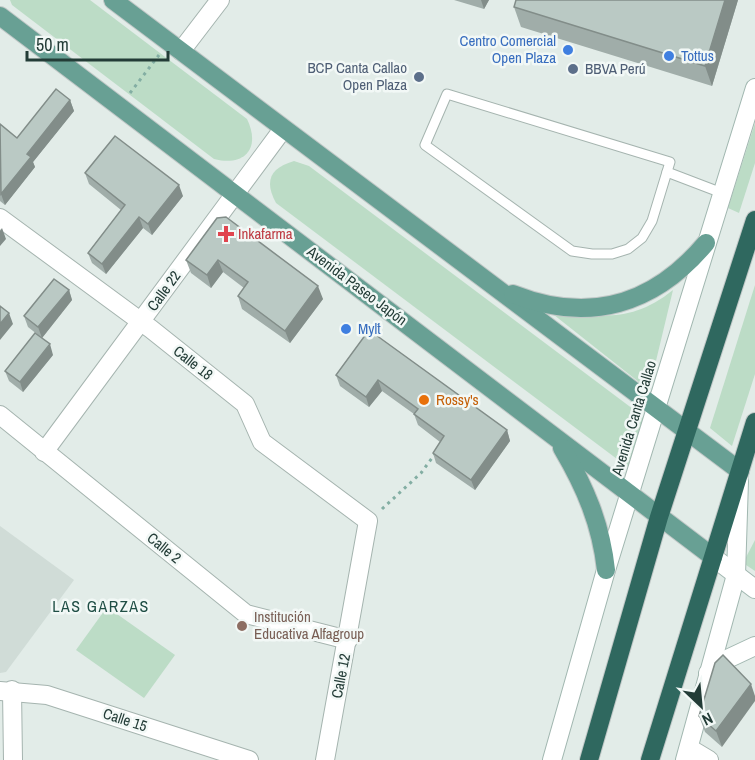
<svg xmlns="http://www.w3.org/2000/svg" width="755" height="760" viewBox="0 0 755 760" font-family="'Archivo Narrow',sans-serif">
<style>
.built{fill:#d0dcd7}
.green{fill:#bcdcc6}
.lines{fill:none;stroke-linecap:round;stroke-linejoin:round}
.lane-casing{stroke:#a5b4af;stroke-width:11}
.street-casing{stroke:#a5b4af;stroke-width:20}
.secondary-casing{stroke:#a1b7b0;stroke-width:20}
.primary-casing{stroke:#c1c8c7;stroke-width:20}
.highway-casing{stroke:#c1c8c7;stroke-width:20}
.path{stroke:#83aea3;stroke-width:3;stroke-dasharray:3 4.5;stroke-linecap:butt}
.lane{stroke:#fff;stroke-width:9}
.street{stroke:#fff;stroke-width:18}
.secondary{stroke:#fff;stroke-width:18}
.primary{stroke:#68a094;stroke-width:18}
.highway{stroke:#2f685f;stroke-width:18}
.wall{fill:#a0ada9}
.shaded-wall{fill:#828d89}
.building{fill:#bac9c4;stroke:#828d89;stroke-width:1.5}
.shop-dot{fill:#3f7fe0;stroke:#f2f8f6;stroke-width:2}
.service-dot{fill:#5c6f8a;stroke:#f2f8f6;stroke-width:2}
.health-dot{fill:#e0444e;stroke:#f2f8f6;stroke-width:2}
.food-dot{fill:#e8710a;stroke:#f2f8f6;stroke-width:2}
.education-dot{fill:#8d6e63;stroke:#f2f8f6;stroke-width:2}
.labels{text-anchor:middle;stroke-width:5;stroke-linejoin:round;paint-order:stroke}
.shop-label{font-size:15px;fill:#366cbe;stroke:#f2f8f6;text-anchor:start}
.service-label{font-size:15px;fill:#4e5e75;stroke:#f2f8f6;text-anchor:end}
.health-label{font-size:15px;fill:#be3a42;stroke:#f2f8f6;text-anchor:start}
.street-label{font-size:15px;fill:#233c37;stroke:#f2f8f6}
.food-label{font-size:15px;fill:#c56008;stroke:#f2f8f6;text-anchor:start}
.education-label{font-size:15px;fill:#785e54;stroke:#f2f8f6;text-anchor:start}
.neighbourhood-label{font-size:16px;letter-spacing:1.5px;fill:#1f4e45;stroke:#f2f8f6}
</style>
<rect width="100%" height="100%" fill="#e2ece8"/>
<polygon class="built" points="0,526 74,580 6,672 0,673"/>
<g class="green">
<path d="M10,0H90L247,119C261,148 245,167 214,159L12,5Z"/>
<polygon points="755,123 755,163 739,213 728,208"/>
<path d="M294,161L309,166L637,412L644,419L629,468L276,203C264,181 270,168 294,161Z"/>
<polygon points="755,285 755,374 732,446 710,428"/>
<path d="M673,290L649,390L549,311C599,316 631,324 673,290Z"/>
<polygon points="755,540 755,571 743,563"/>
<polygon points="107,607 175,655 144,698 76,650"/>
</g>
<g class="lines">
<g class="lane-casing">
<g id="lane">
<polygon points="447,94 670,162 652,221 642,238 628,249 612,254 592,254 572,251 425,145"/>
<polyline points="667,172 722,193"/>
</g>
</g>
<g class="street-casing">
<g id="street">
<polyline points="181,51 220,0"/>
<polyline points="0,218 151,329 245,404 262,442 368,521 325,760"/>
<polyline points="0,415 246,614 348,640"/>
<polyline points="44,452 283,129"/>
<polyline points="12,690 13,760"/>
<polyline points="0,691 47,695 249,760"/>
<polyline points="689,748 709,760"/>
</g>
</g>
<g class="secondary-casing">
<g id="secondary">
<polyline points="713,557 755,589"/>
<polyline points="708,673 723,661 755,646"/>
<polyline points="552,760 606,570 755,88"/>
<polyline points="685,760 736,575 739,481"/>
</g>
</g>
<g class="primary-casing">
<g id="primary">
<polyline points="113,0 740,471"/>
<polyline points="0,16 713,557"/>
<path d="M513,294C589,324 654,305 706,243"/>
<path d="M562,448C585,487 601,524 606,570"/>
</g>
</g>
<g class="highway-casing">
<g id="highway">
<polyline points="589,760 659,517 755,220"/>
<polyline points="650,760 755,422"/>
</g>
</g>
<g class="path">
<polyline points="130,93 159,55"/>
<polyline points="382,509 421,473 435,454"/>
</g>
<use href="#lane" class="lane"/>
<use href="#street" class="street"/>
<use href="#secondary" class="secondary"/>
<use href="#primary" class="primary"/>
<use href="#highway" class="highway"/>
</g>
<g class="wall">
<polygon points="454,0 489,0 484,9"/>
<polygon points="738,0 712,86 521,27 514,7"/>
<polygon points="70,100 74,111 33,162 35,167 5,205 0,201 0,124 17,138"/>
<polygon points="85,173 183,196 152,235 143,228 106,274 92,263 88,253 121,210 89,184"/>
<polygon points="217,218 323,299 290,343 242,309 238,296 244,288 223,272 211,288 191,273 186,260"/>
<polygon points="69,290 72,300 42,338 28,327 24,316"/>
<polygon points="369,330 507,430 510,441 475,490 436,463 433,453 440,442 418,425 414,414 382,391 369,407 340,386 336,375"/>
<polygon points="53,355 23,392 9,381 5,371"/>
<polygon points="715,663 722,747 705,732 699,716"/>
</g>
<g class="shaded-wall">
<polygon points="481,0 489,0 484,9"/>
<polygon points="725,0 738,0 712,86 705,66"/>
<polygon points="70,100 74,111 33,162 35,167 5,205 1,194 27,154"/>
<polygon points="179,185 183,196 152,235 148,224"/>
<polygon points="139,217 143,228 106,274 102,264"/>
<polygon points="2,228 6,239 0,246 0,231"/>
<polygon points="218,260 223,272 211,288 207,275"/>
<polygon points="318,286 323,299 290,343 285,331"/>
<polygon points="69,290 72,300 42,338 38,327"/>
<polygon points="9,313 13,324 0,340 0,324"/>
<polygon points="50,344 53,355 23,392 20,382"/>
<polygon points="378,380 382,391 369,407 366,397"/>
<polygon points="507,430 510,441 475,490 471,480"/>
<polygon points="751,684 755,696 755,701 722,747 716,731"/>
</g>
<g class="building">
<polygon points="516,0 725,0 705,66 514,7"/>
<polygon points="56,89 70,100 27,154 31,157 1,194 0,124 17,138"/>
<polygon points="115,136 179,185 148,224 139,217 102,264 88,253 125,205 85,173"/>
<polygon points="226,217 318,286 285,331 238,296 248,282 218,260 207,275 186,260 217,218"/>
<polygon points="54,279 69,290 38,327 24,316"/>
<polygon points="0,306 9,313 0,324"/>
<polygon points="369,330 507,430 471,480 433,453 444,436 414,414 418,409 378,380 366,397 336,375"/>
<polygon points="35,333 50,344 20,382 5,371"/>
<polygon points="723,655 751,684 716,731 699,716 715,663"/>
</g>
<g class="shop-dot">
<circle cx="568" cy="50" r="6"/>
<circle cx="669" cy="56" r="6"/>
<circle cx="346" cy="329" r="6"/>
</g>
<g class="service-dot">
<circle cx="573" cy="69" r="6"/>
<circle cx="419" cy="77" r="6"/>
</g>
<path class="health-dot" d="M223 225h6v6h6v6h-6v6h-6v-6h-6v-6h6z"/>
<circle class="food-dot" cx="424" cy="400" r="6"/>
<circle class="education-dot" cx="242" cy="626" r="6"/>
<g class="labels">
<g class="shop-label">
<text x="556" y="46" text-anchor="end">Centro Comercial<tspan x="556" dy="17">Open Plaza</tspan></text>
<text x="681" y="61">Tottus</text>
<text x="358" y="334">Myl´t</text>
</g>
<g class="service-label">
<text x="407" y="73">BCP Canta Callao<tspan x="407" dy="17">Open Plaza</tspan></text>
<text x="585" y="74" text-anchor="start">BBVA Perú</text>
</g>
<g class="health-label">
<text x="238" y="239">Inkafarma</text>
</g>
<g class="street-label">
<text transform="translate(357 286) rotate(37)" y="5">Avenida Paseo Japón</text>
<text transform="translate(164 291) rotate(-54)" y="5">Calle 22</text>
<text transform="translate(193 363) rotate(38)" y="5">Calle 18</text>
<text transform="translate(634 418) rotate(-73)" y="5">Avenida Canta Callao</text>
<text transform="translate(164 548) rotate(39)" y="5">Calle 2</text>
<text transform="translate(341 676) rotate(-79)" y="5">Calle 12</text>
<text transform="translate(125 720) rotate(18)" y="5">Calle 15</text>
</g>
<g class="food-label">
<text x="436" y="405">Rossy's</text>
</g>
<g class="education-label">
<text x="254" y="622">Institución<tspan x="254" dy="17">Educativa Alfagroup</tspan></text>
</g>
<g class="neighbourhood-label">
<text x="101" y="612">LAS GARZAS</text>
</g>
</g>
<g transform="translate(701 706) rotate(154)" stroke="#f2f8f6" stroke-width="4.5" paint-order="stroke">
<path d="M0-4.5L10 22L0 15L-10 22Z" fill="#233c37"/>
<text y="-9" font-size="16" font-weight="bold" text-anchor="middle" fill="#233c37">N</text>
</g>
<path d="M27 51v9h141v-9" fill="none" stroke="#233c37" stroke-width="3"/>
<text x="36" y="51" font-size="18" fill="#233c37" stroke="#f2f8f6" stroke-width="4.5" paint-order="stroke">50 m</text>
</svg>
